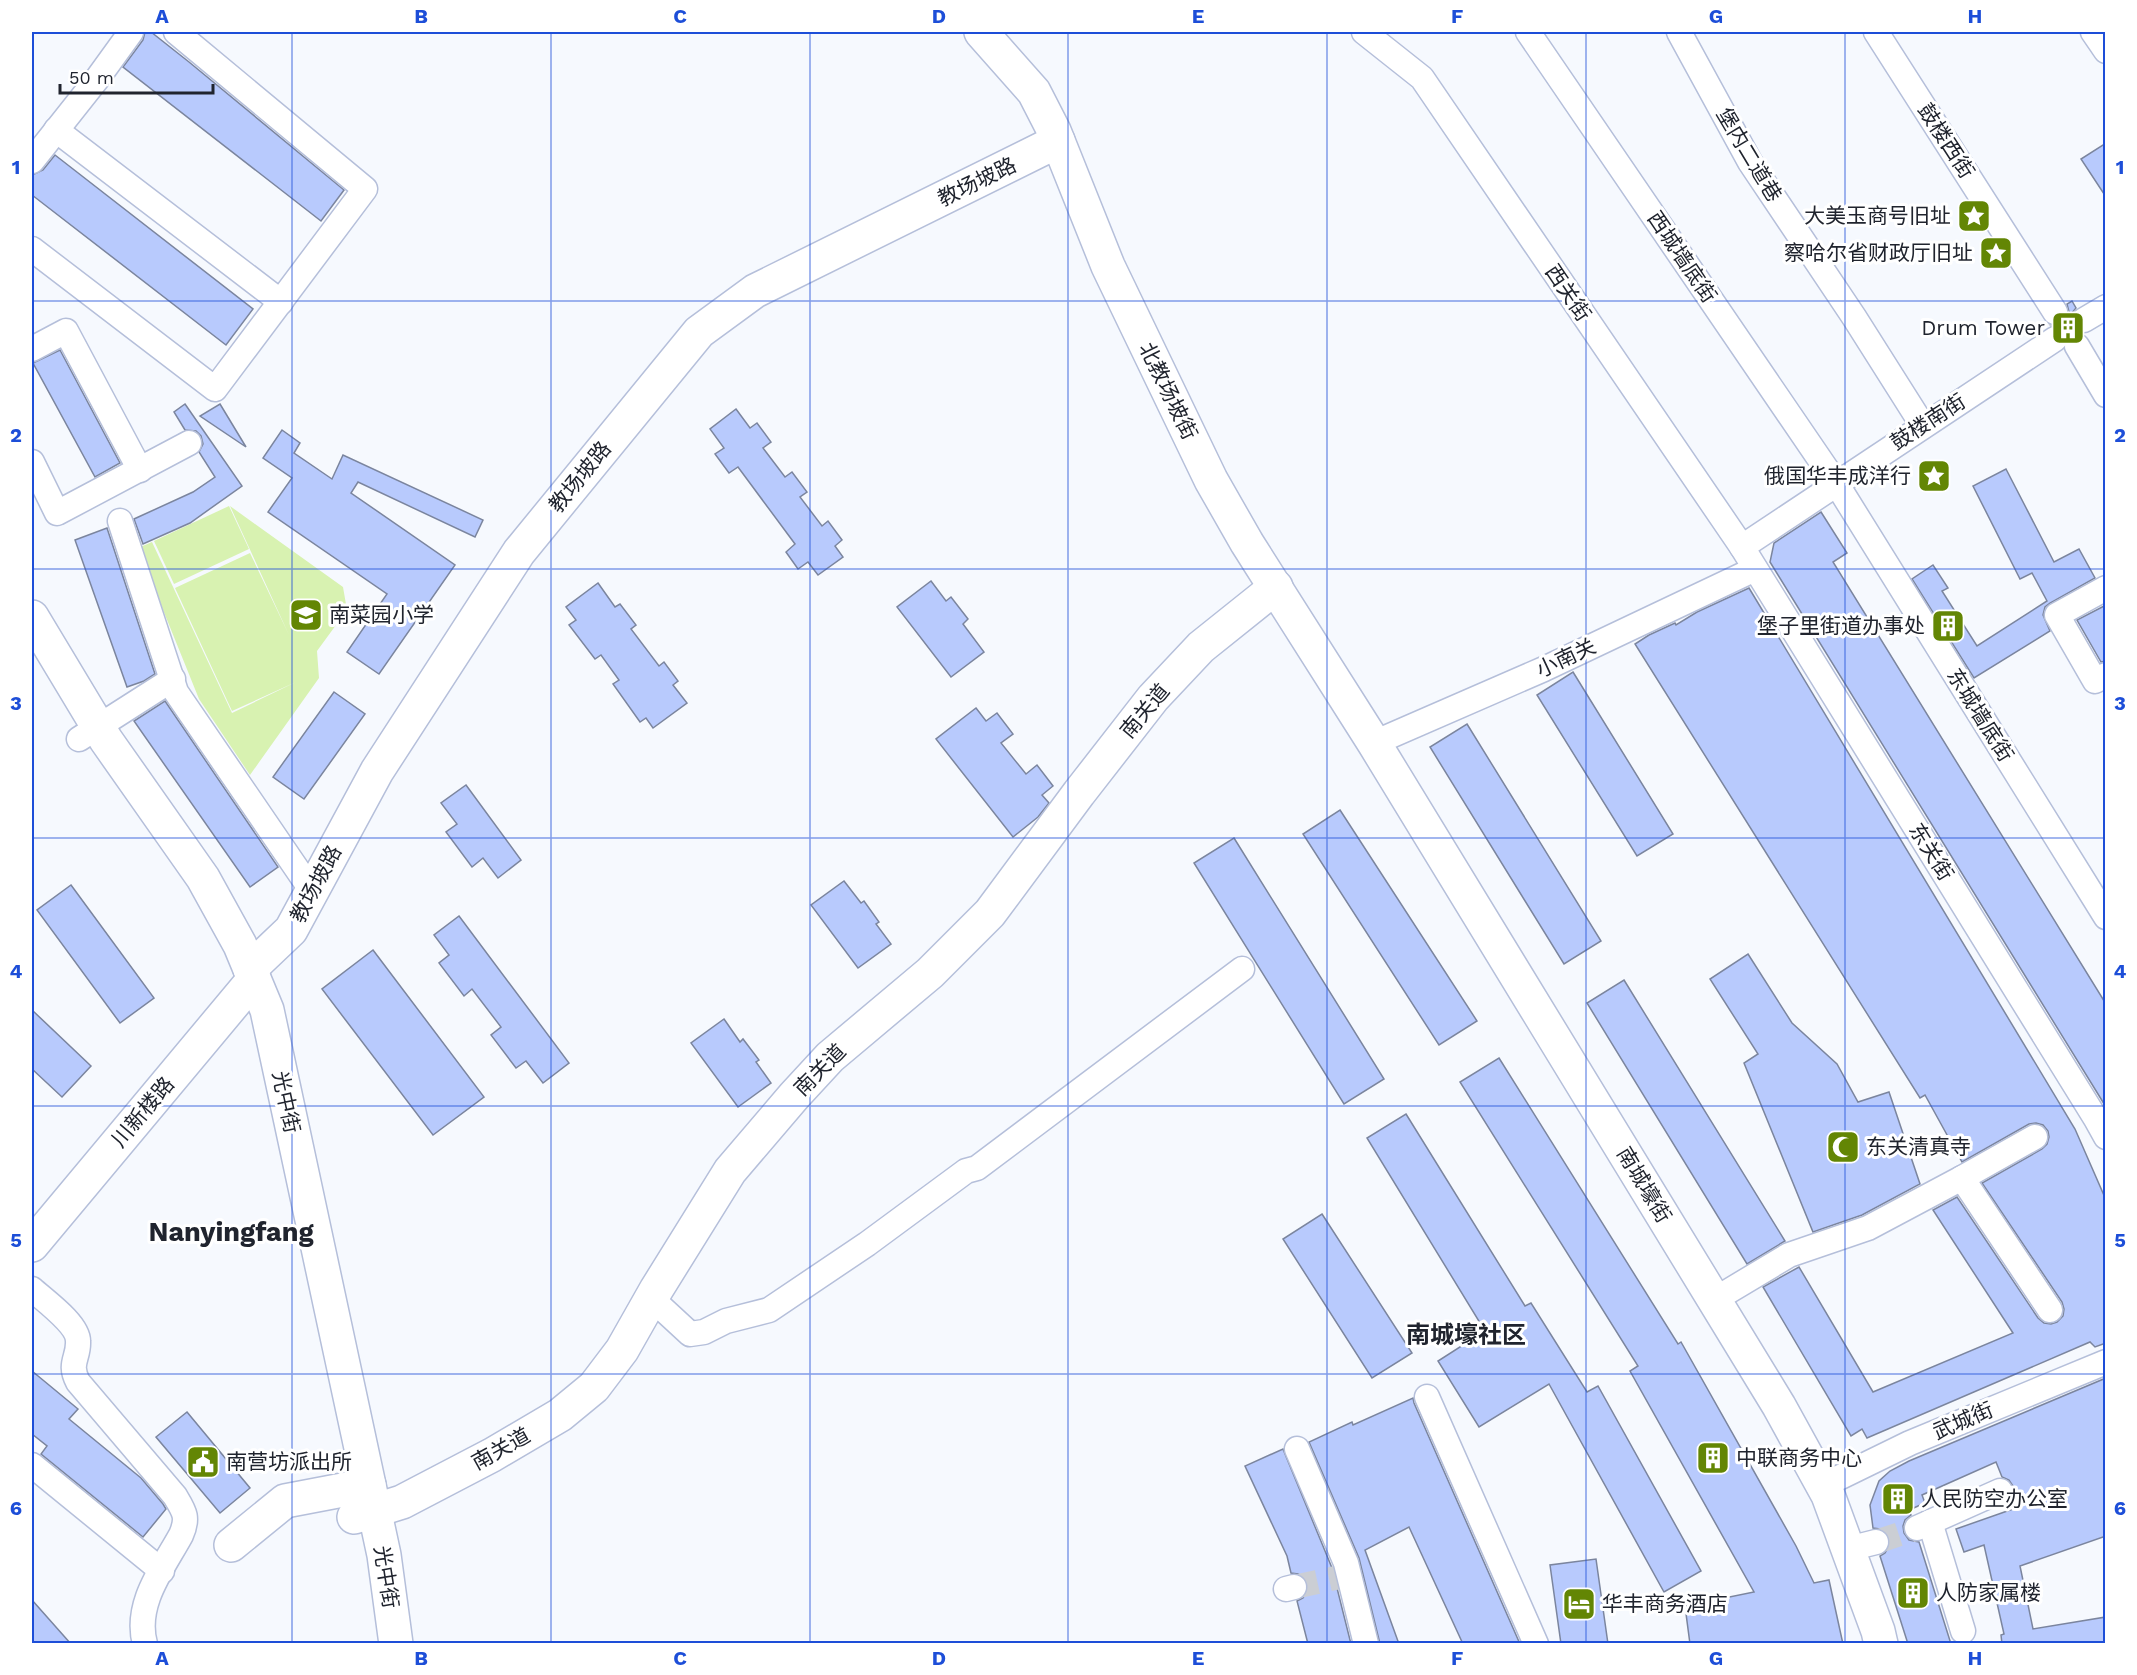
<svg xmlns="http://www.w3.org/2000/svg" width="2137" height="1675" viewBox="0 0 2137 1675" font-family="'Work Sans','Noto Sans SC',sans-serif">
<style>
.green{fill:#d8f2b1}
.building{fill:#b8cafd;stroke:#7b859e;stroke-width:1.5}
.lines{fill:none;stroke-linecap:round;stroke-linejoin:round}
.street-tunnel{stroke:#cbced4;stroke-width:24;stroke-dasharray:24 12;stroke-linecap:butt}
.street-casing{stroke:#b5bfda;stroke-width:27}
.secondary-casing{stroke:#b5bfda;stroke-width:36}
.street{stroke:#fff;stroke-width:24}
.secondary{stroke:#fff;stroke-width:33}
.grid{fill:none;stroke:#1d4ed8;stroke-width:1.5;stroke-opacity:0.55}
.labels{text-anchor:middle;stroke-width:6;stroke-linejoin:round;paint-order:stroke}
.street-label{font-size:21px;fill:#20242e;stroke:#fff}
.poi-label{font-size:21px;fill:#20242e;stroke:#fff;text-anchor:start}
.quarter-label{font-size:24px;font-weight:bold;fill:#20242e;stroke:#fff}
.district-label{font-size:27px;font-weight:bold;fill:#20242e;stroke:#fff}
.neatline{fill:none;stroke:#1d4ed8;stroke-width:2}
.grid-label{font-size:20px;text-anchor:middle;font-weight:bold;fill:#1d4ed8}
</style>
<rect width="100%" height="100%" fill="#f6f9fe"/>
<g class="green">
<polygon points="229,506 249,549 174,584 154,541"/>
<polygon points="230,506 343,587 347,610 317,651 319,678 250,775 199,699 138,548 152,542 232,713 296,682 232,711 175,588 250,553 289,635"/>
</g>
<g class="building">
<polygon points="145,32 151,32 189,62 344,190 321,221 123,67 143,40"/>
<polygon points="2106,143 2106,197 2081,159"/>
<polygon points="55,155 253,309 226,345 32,195 32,175 43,170"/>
<polygon points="2072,301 2076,308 2071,314 2070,321 2072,327 2076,332 2068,335 2066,331 2058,326 2067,319 2069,312 2067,304"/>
<polygon points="60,350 120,463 95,477 33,363"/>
<polygon points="185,404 242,486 190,523 143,544 134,519 193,492 215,477 199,452 203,444 201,436 196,431 185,430 174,412"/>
<polygon points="220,404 246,447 200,416"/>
<polygon points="736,409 750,428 757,423 771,442 763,448 785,477 792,472 807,492 800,497 822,526 828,521 842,540 835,546 843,557 818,575 808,562 798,569 786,552 795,544 738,467 729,473 715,454 724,448 710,429"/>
<polygon points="282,430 300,443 294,453 332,479 343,455 483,520 475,537 358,482 351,493 455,565 379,674 347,652 387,594 268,512 292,478 263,458"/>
<polygon points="2006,469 2054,562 2079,549 2095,578 2050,603 2045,607 2043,615 2050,631 1974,678 1912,579 1933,565 1948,588 1942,591 1977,646 2047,601 2032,573 2020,579 1973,486"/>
<polygon points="1821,512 1847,553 1833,562 2106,1004 2106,1107 1770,562 1774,543"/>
<polygon points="107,528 155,674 144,681 127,687 75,540"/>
<polygon points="931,581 946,601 951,597 968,619 963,624 984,652 951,677 897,607"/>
<polygon points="598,583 615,607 620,604 636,625 631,629 659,666 664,662 678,681 673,685 687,703 653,728 646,718 640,722 613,684 619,680 601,655 595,659 569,625 576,620 566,607"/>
<polygon points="1749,588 2075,1129 2106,1200 2106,1343 2095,1347 2090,1342 1867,1438 1862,1429 1851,1436 1763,1287 1799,1267 1873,1392 2013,1333 1933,1210 1957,1197 2038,1318 2044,1323 2051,1324 2057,1322 2063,1316 2064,1309 2062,1302 1982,1183 2042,1149 2047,1144 2049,1137 2048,1131 2043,1125 2036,1123 2029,1124 1962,1162 1925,1095 1920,1098 1635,644 1649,635 1675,623 1676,625 1697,612"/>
<polygon points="2106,605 2106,661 2101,662 2077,620"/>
<polygon points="1573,672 1673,834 1637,856 1537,695"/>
<polygon points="334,692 365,714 304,799 273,777"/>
<polygon points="165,701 278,867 250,887 134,721"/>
<polygon points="976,708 986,721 997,713 1013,734 1001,743 1026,774 1037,765 1053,786 1042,795 1049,803 1038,817 1013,837 936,739"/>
<polygon points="1467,724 1601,941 1564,964 1430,747"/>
<polygon points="466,785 521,860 498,878 483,858 472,867 446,832 457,824 441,803"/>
<polygon points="1340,810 1477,1021 1439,1045 1303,834"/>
<polygon points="1234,838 1384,1079 1344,1104 1194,863"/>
<polygon points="844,881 861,903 864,901 879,922 876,924 891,944 858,968 811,905"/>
<polygon points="71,885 154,998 120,1023 37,910"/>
<polygon points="459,916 569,1063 543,1083 526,1061 516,1068 491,1035 501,1027 472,989 464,996 439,963 449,955 434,935"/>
<polygon points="373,950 484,1097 433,1135 322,989"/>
<polygon points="1748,954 1792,1023 1837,1064 1858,1102 1889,1092 1920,1184 1862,1215 1813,1232 1744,1063 1758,1054 1710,979"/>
<polygon points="1624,980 1785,1241 1747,1264 1587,1003"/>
<polygon points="32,1010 91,1066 62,1097 32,1069"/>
<polygon points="724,1019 740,1042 743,1039 759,1060 756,1062 771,1083 738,1107 691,1043"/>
<polygon points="1499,1058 1678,1344 1681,1342 1796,1546 1814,1583 1829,1580 1843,1644 1690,1644 1685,1606 1754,1592 1630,1371 1638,1366 1460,1082"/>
<polygon points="1406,1114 1525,1306 1531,1303 1587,1392 1598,1386 1701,1571 1664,1592 1549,1384 1479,1427 1438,1361 1485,1331 1367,1138"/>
<polygon points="1322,1214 1412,1353 1372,1378 1283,1239"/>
<polygon points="32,1371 78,1409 69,1419 141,1478 163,1504 166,1509 143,1537 41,1454 47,1446 32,1434"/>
<polygon points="2106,1378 2106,1536 2020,1566 2033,1629 2106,1617 2106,1644 2002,1644 2001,1635 2004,1634 1984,1545 1964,1552 1956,1529 2013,1509 2010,1501 2014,1493 2013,1486 2009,1480 2002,1477 1996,1462 1922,1495 1925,1503 1909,1510 1911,1515 1905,1520 1903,1526 1904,1533 1909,1540 1919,1542 1951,1644 1908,1644 1880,1556 1885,1553 1889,1546 1890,1538 1886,1532 1880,1529 1873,1528 1870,1505 1879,1481 1890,1471 1909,1461"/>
<polygon points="1413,1398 1414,1403 1520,1644 1463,1644 1409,1527 1365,1550 1399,1644 1380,1644 1359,1558 1309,1442 1352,1422 1353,1425"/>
<polygon points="187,1412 250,1488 220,1513 156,1437"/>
<polygon points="1283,1449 1332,1568 1351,1644 1308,1644 1297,1601 1303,1598 1307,1591 1308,1583 1304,1577 1298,1574 1291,1573 1287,1556 1245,1466"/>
<polygon points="1596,1559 1608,1644 1561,1644 1550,1565"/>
<polygon points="32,1600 71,1644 32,1644"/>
</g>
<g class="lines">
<g class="street-tunnel">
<polyline points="2055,312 2077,346"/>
<polyline points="1876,1542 1915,1529"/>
<polyline points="1294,1587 1340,1577"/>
</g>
<g class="street-casing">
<g id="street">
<polyline points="1364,32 1422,78 1742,547 2096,1119 2106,1137"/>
<polyline points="1528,32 1836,483 2106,917"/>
<polyline points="1679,32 1750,162 1854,317 1923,426"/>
<polyline points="1876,32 2055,312"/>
<polyline points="2093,32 2106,51"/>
<polyline points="56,130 281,302"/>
<polyline points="32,161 97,79 131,32"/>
<polyline points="32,249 215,389 365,189 176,32"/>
<polyline points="2084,320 2106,307"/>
<polyline points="2077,346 2106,395"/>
<polyline points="32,349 66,331 140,470"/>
<polyline points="32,462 57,513 189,443"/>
<polyline points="120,521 176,692 312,891"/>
<polyline points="1742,547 2055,339"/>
<polyline points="2106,588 2057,615 2095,681 2106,675"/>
<polyline points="79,739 173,679"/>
<polyline points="1374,743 1544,669 1755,569"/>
<polyline points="1962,1178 2035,1137"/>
<path d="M32,1289C44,1300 78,1324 78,1341C79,1358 68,1363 78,1382L175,1496C184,1511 189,1517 181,1535C163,1568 134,1604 145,1644"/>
<polyline points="651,1298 690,1334 704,1332 726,1321 769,1310 867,1244 966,1171 977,1168 1242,969"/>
<polyline points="1714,1300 1789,1255 1868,1228 1962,1178 2050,1310"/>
<polyline points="1427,1397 1536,1644"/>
<polyline points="1297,1449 1346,1563 1366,1644"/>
<polyline points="32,1465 162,1571"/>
<polyline points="1822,1486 1910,1443 2106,1362"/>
<polyline points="1930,1522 1963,1631"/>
<polyline points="1917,1528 2000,1491"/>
<polyline points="1848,1549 1876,1542"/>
<polyline points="1286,1589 1294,1587"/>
</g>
</g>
<g class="secondary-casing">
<g id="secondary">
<polyline points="981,32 1034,92 1054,131 1108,266 1211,480 1247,543 1374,743 1779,1406 1828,1495 1878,1631 1881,1644"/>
<polyline points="32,617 106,740 203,878 240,945 267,1010 384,1555 396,1644"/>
<polyline points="250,969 291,930 377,771 519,552 699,332 755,291 1058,141"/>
<polyline points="32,1245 254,979"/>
<polyline points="354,1517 402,1502 492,1455 560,1415 594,1387 622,1350 656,1290 730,1171 794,1096 830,1057 930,973 990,913 1079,793 1153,698 1201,647 1276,587"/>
<polyline points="231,1545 285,1501 369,1485"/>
</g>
</g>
<use href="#street" class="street"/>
<use href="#secondary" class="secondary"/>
</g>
<path class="grid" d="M292,32V1644M551,32V1644M810,32V1644M1068,32V1644M1327,32V1644M1586,32V1644M1845,32V1644M32,301H2106M32,569H2106M32,838H2106M32,1106H2106M32,1374H2106"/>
<defs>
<g id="sight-square" transform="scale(1.725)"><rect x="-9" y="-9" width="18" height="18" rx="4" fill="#638604" stroke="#fff"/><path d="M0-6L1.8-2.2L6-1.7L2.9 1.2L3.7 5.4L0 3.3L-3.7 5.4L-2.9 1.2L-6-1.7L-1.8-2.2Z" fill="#fff"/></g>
<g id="building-square" transform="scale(1.725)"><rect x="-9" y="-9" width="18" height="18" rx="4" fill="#638604" stroke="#fff"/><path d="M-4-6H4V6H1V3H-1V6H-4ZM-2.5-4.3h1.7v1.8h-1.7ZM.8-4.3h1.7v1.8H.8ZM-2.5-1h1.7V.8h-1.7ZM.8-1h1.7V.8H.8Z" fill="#fff"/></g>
<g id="school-square" transform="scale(1.725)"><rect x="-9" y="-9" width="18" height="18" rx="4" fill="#638604" stroke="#fff"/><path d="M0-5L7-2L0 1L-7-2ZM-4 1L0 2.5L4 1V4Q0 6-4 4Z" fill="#fff"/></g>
<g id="mosque-square" transform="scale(1.725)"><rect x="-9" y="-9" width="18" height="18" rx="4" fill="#638604" stroke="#fff"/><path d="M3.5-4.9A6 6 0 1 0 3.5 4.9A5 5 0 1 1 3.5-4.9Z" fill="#fff"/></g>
<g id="civic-square" transform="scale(1.725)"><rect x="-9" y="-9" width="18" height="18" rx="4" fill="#638604" stroke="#fff"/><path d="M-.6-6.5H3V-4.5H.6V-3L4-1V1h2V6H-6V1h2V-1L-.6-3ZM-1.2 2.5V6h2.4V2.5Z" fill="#fff"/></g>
<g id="hotel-square" transform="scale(1.725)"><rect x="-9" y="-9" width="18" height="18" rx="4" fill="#638604" stroke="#fff"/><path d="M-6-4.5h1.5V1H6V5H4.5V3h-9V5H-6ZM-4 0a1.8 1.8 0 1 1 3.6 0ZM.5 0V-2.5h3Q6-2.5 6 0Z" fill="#fff"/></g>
</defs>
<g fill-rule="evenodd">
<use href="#sight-square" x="1974" y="216"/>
<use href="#sight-square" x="1996" y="253"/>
<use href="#building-square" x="2068" y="328"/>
<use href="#sight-square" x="1934" y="476"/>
<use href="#school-square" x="306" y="615"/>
<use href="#building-square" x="1948" y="626"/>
<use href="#mosque-square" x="1843" y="1147"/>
<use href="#building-square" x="1713" y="1458"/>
<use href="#civic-square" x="203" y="1462"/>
<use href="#building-square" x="1898" y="1499"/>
<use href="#building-square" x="1913" y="1593"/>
<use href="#hotel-square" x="1579" y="1604"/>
</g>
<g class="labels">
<g class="street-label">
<text transform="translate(1946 141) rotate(57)" y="7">鼓楼西街</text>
<text transform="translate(1749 155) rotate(59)" y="7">堡内二道巷</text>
<text transform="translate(977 182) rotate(-26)" y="7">教场坡路</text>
<text transform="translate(1682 257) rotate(56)" y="7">西城墙底街</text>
<text transform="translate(1568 293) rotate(56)" y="7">西关街</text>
<text transform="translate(1168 391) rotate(64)" y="7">北教场坡街</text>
<text transform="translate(1928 422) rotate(-33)" y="7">鼓楼南街</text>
<text transform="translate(580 477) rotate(-51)" y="7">教场坡路</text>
<text transform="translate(1566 658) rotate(-25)" y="7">小南关</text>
<text transform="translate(1145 711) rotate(-50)" y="7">南关道</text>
<text transform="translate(1980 715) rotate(58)" y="7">东城墙底街</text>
<text transform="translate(1931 852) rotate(58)" y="7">东关街</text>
<text transform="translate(316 884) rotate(-62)" y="7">教场坡路</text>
<text transform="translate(820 1070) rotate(-45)" y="7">南关道</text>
<text transform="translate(286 1102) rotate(78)" y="7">光中街</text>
<text transform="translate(143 1112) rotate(-50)" y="7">川新楼路</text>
<text transform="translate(1644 1185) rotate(59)" y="7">南城壕街</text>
<text transform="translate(1963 1421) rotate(-23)" y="7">武城街</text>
<text transform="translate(501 1449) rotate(-29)" y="7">南关道</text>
<text transform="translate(386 1577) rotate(81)" y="7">光中街</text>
</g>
<g class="poi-label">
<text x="1951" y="223" text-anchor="end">大美玉商号旧址</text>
<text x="1973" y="260" text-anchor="end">察哈尔省财政厅旧址</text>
<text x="2045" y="335" text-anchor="end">Drum Tower</text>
<text x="1911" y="483" text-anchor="end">俄国华丰成洋行</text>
<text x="329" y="622">南菜园小学</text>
<text x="1925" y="633" text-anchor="end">堡子里街道办事处</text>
<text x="1866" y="1154">东关清真寺</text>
<text x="1736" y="1465">中联商务中心</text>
<text x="226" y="1469">南营坊派出所</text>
<text x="1921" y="1506">人民防空办公室</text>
<text x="1936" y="1600">人防家属楼</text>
<text x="1602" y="1611">华丰商务酒店</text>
</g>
<g class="quarter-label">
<text x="1466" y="1343">南城壕社区</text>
</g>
<g class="district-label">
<text x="231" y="1241">Nanyingfang</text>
</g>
</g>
<rect width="2137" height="1675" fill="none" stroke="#ffffff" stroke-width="66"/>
<path d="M60 84v9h153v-9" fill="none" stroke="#20242e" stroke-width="3"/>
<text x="69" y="84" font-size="18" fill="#20242e" stroke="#ffffff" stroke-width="4.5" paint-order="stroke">50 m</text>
<rect x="33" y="33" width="2071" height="1609" class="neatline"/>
<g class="grid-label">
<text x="162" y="23">A</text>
<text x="421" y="23">B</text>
<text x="680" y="23">C</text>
<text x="939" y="23">D</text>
<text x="1198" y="23">E</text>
<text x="1457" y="23">F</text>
<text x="1716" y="23">G</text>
<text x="1975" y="23">H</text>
<text x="16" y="174">1</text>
<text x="2120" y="174">1</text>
<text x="16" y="442">2</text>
<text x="2120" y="442">2</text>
<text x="16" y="710">3</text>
<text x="2120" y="710">3</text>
<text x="16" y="978">4</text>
<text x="2120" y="978">4</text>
<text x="16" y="1247">5</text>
<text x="2120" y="1247">5</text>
<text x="16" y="1515">6</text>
<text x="2120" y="1515">6</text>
<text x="162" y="1665">A</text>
<text x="421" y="1665">B</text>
<text x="680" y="1665">C</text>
<text x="939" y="1665">D</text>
<text x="1198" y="1665">E</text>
<text x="1457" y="1665">F</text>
<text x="1716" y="1665">G</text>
<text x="1975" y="1665">H</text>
</g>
</svg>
